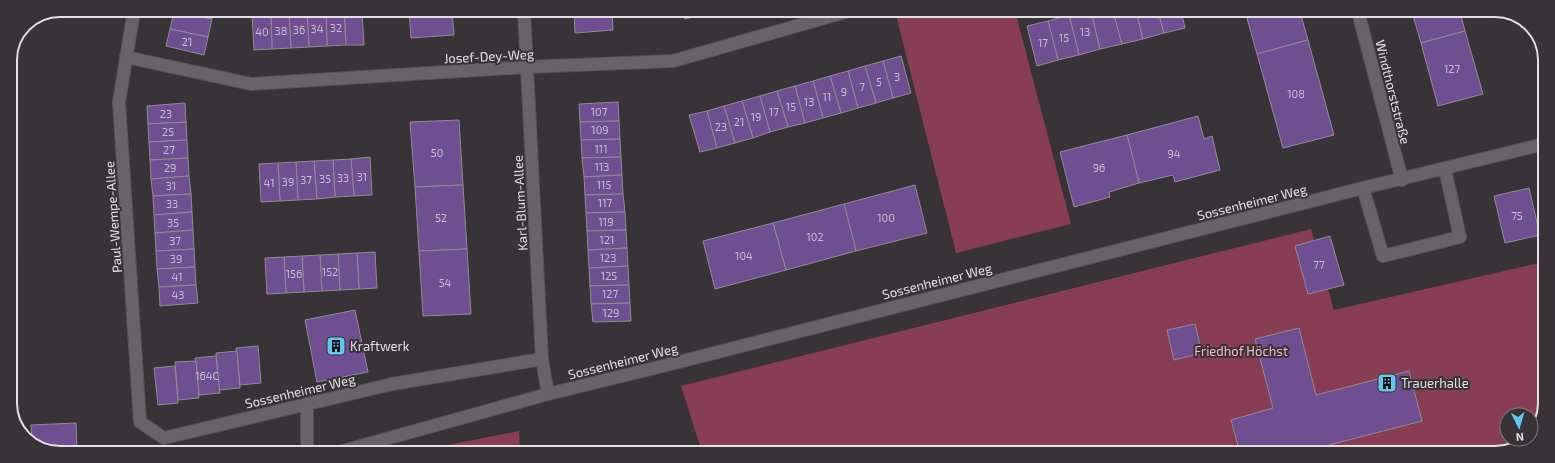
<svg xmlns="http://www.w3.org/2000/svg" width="1555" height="463" viewBox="0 0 1555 463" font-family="'Exo 2',sans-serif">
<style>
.green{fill:#893d55}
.building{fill:#6f4f92;stroke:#8f8c93}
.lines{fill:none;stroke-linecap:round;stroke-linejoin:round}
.minor-casing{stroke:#565256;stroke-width:14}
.minor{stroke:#686368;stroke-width:12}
.labels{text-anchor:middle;stroke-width:4;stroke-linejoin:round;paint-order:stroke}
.number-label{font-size:11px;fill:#c7bcd0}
.street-label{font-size:13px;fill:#e4e1e4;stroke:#373337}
.poi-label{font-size:13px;fill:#e4e1e4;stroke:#373337;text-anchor:start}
.park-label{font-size:13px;fill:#fbb5c7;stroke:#373337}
.rim{fill:none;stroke:#e4e1e4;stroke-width:2}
</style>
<rect width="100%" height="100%" fill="#373337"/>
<g class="green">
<polygon points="895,11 1015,11 1071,224 956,253"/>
<polygon points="1311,229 1334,310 1544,262 1543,416 1531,435 1531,415 1507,415 1507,439 1528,439 1526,443 1495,453 702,452 681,386"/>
<polygon points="519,431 520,452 412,452"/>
</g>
<g class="building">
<polygon points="174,10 214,10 212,19"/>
<polygon points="344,10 362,10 364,45 346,45"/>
<polygon points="344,10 346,45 327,46 326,11"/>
<polygon points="409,10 452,10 454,35 411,38"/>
<polygon points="174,11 212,19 208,37 170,29"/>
<polygon points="326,11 327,46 309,47 307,12"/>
<polygon points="574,11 612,11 574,13"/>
<polygon points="612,11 613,30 575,33 574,13"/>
<polygon points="683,11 703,11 703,14 685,19"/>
<polygon points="1086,11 1091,11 1100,49 1079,55 1069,15"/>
<polygon points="1091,11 1113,11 1122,44 1100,49"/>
<polygon points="1113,11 1136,11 1143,39 1122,44"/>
<polygon points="1136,11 1158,11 1164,33 1143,39"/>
<polygon points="1158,11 1181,11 1185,28 1164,33"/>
<polygon points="1245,11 1300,12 1308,40 1257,54"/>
<polygon points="307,12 309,47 291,48 289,13"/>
<polygon points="1412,12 1460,12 1465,31 1421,43"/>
<polygon points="289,13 291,48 272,49 271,14"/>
<polygon points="271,14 272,49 254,50 252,15"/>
<polygon points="1069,15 1079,55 1058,60 1048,21"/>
<polygon points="1048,21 1058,60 1037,66 1027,26"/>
<polygon points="170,29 208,37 204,55 166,46"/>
<polygon points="1465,31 1483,94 1438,106 1421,43"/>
<polygon points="1308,40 1334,135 1283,148 1257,54"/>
<polygon points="901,56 911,93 893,98 883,61"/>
<polygon points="883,61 893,98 876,103 865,66"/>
<polygon points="865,66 876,103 858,108 848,71"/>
<polygon points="848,71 858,108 841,113 830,76"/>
<polygon points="830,76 841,113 823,118 813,81"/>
<polygon points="813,81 823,118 805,123 795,86"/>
<polygon points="795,86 805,123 788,127 777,91"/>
<polygon points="777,91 788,127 770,132 760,96"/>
<polygon points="760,96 770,132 753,138 742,101"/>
<polygon points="742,101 753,138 735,143 724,106"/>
<polygon points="618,102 619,121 580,122 579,104"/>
<polygon points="185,103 186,122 148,124 147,106"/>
<polygon points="724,106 735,143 717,148 707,111"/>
<polygon points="707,111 717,148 700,152 689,115"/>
<polygon points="1198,116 1204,139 1212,136 1220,170 1175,182 1173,175 1139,183 1127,135"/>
<polygon points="459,120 463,185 415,187 410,122"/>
<polygon points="619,121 620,139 581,140 580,122"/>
<polygon points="186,122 187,140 149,142 148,124"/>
<polygon points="1127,135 1139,183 1109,192 1110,197 1074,207 1060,152"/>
<polygon points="620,139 621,157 582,158 581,140"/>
<polygon points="187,140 188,158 150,160 149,142"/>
<polygon points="370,157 372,195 354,196 351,159"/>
<polygon points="621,157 622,175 584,177 582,158"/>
<polygon points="188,158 189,176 151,179 150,160"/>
<polygon points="351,159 354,196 335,197 333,160"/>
<polygon points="333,160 335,197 317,199 314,161"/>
<polygon points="314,161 317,199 298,200 296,162"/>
<polygon points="296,162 298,200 280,201 278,163"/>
<polygon points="278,163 280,201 261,202 259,164"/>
<polygon points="622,175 623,194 585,195 584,177"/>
<polygon points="189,176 191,194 153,196 151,179"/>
<polygon points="463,185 467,249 419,251 415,187"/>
<polygon points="915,185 927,233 856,251 844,204"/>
<polygon points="1529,188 1540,235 1505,243 1494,196"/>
<polygon points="191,194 192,212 154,215 153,196"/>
<polygon points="623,194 625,212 586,213 585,195"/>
<polygon points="844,204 856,251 786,270 773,223"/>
<polygon points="192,212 193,230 155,233 154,215"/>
<polygon points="625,212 626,230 587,231 586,213"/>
<polygon points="773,223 786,270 715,289 703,241"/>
<polygon points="193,230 194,249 156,251 155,233"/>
<polygon points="626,230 627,248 588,250 587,231"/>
<polygon points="1330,236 1344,285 1308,294 1295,246"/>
<polygon points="627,248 628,266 589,268 588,250"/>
<polygon points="194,249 195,267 157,269 156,251"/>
<polygon points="467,249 471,314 423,316 419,251"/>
<polygon points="375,252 377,288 359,289 357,253"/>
<polygon points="357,253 359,289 340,290 338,254"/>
<polygon points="338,254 340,290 322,291 320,255"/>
<polygon points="320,255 322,291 304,292 302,256"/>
<polygon points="302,256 304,292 286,293 284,257"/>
<polygon points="284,257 286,293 267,294 265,258"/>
<polygon points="628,266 629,285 590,286 589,268"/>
<polygon points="195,267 196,285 159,287 157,269"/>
<polygon points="196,285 198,303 160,306 159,287"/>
<polygon points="629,285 630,303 591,304 590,286"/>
<polygon points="630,303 631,321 593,322 591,304"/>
<polygon points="355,310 368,372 317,382 305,320"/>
<polygon points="1195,324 1202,353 1174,360 1167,330"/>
<polygon points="1299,328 1316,395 1409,371 1422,421 1329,445 1331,453 1284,453 1284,451 1277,453 1240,453 1231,420 1273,408 1255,339"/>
<polygon points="258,346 261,383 240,385 236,348"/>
<polygon points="237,351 240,388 219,390 216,353"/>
<polygon points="216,356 220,393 199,395 195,358"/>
<polygon points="196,361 199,398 178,400 175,362"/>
<polygon points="175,366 178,403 158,405 154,368"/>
<polygon points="76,423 77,451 47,451 32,441 31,425"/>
</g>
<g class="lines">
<g class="minor-casing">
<g id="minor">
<polyline points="134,10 119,102 140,422 164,438 392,384 542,359"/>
<polyline points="524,11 542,359 548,394"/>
<polyline points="1358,12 1402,180"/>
<polyline points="126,57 251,84 527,67 673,61 849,11"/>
<polyline points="1363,188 1383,256 1460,237 1445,169"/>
<polyline points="307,404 307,452"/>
<polyline points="339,452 548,394 667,365 1363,188 1544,144"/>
</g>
</g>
<use href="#minor" class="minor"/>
</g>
<defs>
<g id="building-square" transform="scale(1)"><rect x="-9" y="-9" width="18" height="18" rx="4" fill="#65c5ee" stroke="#373337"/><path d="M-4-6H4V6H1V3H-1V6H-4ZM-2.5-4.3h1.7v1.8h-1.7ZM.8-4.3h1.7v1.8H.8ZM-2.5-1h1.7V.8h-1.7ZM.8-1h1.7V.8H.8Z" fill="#111"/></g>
</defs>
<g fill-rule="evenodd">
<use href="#building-square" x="336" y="346"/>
<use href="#building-square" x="1387" y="383"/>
</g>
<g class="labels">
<g class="number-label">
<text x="336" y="32">32</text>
<text x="317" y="33">34</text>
<text x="299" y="34">36</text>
<text x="281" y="35">38</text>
<text x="262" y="36">40</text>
<text x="1085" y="36">13</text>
<text x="1064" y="42">15</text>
<text x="187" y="46">21</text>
<text x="1043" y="47">17</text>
<text x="1452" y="73">127</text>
<text x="897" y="81">3</text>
<text x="879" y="86">5</text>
<text x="862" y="91">7</text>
<text x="844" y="96">9</text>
<text x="1296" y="98">108</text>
<text x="827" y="101">11</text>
<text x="809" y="106">13</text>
<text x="791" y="111">15</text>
<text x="599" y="116">107</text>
<text x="774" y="116">17</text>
<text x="166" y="118">23</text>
<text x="756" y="121">19</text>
<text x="739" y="126">21</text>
<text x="721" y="131">23</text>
<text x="600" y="134">109</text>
<text x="168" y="136">25</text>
<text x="601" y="153">111</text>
<text x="169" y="154">27</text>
<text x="437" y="157">50</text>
<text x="1174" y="158">94</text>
<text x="602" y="171">113</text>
<text x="170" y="172">29</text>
<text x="1099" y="172">96</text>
<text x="362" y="181">31</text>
<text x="343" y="182">33</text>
<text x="325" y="183">35</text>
<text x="306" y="184">37</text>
<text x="288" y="186">39</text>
<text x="269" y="187">41</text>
<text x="604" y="189">115</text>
<text x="171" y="190">31</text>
<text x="605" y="207">117</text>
<text x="172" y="208">33</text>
<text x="1517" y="220">75</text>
<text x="441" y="222">52</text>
<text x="886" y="222">100</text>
<text x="606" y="226">119</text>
<text x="173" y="227">35</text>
<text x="815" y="241">102</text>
<text x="607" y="244">121</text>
<text x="175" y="245">37</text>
<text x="744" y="260">104</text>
<text x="608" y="262">123</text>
<text x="176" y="263">39</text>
<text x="1319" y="269">77</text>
<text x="330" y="276">152</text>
<text x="294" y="278">156</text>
<text x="609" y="280">125</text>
<text x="177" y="281">41</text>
<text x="445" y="287">54</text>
<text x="610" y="298">127</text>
<text x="178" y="299">43</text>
<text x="611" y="317">129</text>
<text x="207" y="380">164C</text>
</g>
<g class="street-label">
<text transform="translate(489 56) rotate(-3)" y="5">Josef-Dey-Weg</text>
<text transform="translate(1393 92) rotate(76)" y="5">Windthorststraße</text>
<text transform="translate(1252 202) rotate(-14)" y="5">Sossenheimer Weg</text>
<text transform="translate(520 203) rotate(-93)" y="5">Karl-Blum-Allee</text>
<text transform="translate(113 217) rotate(-94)" y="5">Paul-Wempe-Allee</text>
<text transform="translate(937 281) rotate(-14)" y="5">Sossenheimer Weg</text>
<text transform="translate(623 361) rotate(-14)" y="5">Sossenheimer Weg</text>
<text transform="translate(300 391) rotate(-13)" y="5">Sossenheimer Weg</text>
</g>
<g class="poi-label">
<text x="350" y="351">Kraftwerk</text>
<text x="1401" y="388">Trauerhalle</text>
</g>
<g class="park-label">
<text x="1241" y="356">Friedhof Höchst</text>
</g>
</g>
<path d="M0 0H1555V463H0ZM60 17H1495A43 43 0 0 1 1538 60V403A43 43 0 0 1 1495 446H60A43 43 0 0 1 17 403V60A43 43 0 0 1 60 17Z" fill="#373337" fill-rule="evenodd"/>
<path class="rim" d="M60 17H1495A43 43 0 0 1 1538 60V403A43 43 0 0 1 1495 446H60A43 43 0 0 1 17 403V60A43 43 0 0 1 60 17Z"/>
<g transform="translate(1519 427) rotate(175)"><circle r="19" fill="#373337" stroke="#7c797c"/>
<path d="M0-3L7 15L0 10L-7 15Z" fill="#65c5ee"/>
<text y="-6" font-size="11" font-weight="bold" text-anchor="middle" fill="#e4e1e4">N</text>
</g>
</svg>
